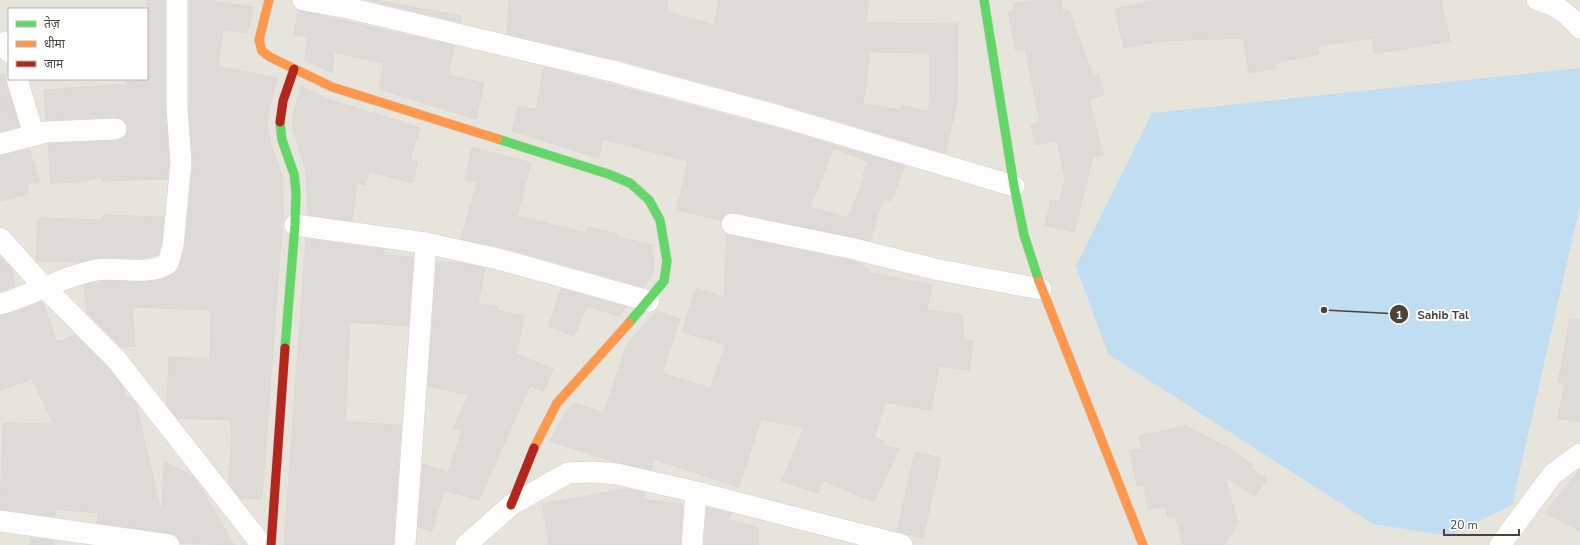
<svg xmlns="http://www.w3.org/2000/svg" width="1580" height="545" viewBox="0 0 1580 545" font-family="'Nunito Sans','Noto Sans Devanagari',sans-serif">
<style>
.residential{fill:#e7e4dc;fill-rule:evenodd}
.water{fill:#c0ddf1}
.building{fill:#dedbd6;stroke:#dcd9d4;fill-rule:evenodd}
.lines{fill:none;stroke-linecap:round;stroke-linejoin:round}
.street-casing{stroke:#d2d0cb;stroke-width:22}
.fast-casing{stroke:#d3cfc5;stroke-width:10}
.slow-casing{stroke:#d3cfc5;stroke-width:10}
.jam-casing{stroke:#d3cfc5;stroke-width:10}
.street{stroke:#fdfdfc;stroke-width:21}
.fast{stroke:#63d668;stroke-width:9}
.slow{stroke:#ff974d;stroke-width:9}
.jam{stroke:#b3261e;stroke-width:9}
.leader{fill:none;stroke:#4b4439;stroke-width:1.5}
.callout-dot{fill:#4b4439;stroke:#fff;stroke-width:1.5}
.mark-label{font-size:12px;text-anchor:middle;font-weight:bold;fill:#fff}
.callout-label{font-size:12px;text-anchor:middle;font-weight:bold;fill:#4b4439;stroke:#fff;stroke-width:4;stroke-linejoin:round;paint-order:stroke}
</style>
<rect width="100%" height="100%" fill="#f4f2ee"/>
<path class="residential" d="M0,0H1580V545H0ZM9,9H147V79H9Z"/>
<polygon class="water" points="1580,68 1580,205 1512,505 1449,536 1373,524 1108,354 1076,266 1152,113"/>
<g class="building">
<polygon points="147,0 165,0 165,109 169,162 167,179 102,181 102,177 80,182 51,183 48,144 117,141 122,139 126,135 128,128 126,123 122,119 115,117 46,120 44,90 127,84 126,82 147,80"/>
<polygon points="189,0 204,0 254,7 247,33 223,29 218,66 278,78 269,107 267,126 271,144 282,176 283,213 262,499 240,498 229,484 232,430 231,430 231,420 177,418 167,405 169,357 210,359 211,310 132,307 135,346 121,347 87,313 84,285 105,281 155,281 174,274 180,266 185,247 193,163 189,109"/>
<polygon points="367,0 376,0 461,16 460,22"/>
<path d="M509,0H668L667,12L714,25L719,0H869L866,23L958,24L957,103L945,153L782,104L615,59L507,34ZM870,52L930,53L929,112L902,105L901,110L863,104Z"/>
<polygon points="1038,0 1061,0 1063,13 1069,10 1093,77 1099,75 1104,95 1089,99 1103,155 1093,157 1074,232 1045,225 1051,200 1059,202 1065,178 1057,140 1036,145 1031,125 1040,122 1025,49 1016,51 1008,12 1015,10 1014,3"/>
<polygon points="1158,0 1441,0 1450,41 1374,54 1373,38 1317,46 1319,54 1275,63 1276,68 1249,73 1243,38 1161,41 1124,48 1115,9"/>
<polygon points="298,10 454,46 448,75 484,83 476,119 379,89 384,63 334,52 332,73 305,60 308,37 294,35"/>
<path d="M544,67L776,128L905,166L891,201L883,198L870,241L734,212L728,213L721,220L677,210L688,161L602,139L599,158L512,131L518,106L536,110ZM834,148L868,162L863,175L865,176L848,218L810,207Z"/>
<polygon points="4,73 19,127 1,131 0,74"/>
<polygon points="301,86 328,99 420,128 410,159 418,162 412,183 369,171 365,186 357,183 352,221 308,215 306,171 292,125 294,112"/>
<polygon points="472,147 531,163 517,216 586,233 588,227 618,234 618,237 652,245 654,261 653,272 644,287 505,248 461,239 477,182 465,180"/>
<polygon points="29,149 40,183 28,183 28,194 0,201 0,156"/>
<polygon points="103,215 164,217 161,244 158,255 142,258 104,257 78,262 36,261 38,218 103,220"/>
<polygon points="727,234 847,260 863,264 862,267 871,270 870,273 932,285 927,310 962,315 964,340 973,341 969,370 939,366 931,410 885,402 874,438 884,441 882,445 899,449 874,502 823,480 818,493 782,481 804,428 761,419 739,487 654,459 651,470 616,462 550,441 567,410 574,403 604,413 627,344 657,311 680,319 662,373 710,388 726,345 682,332 696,288 724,297"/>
<polygon points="306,239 349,245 349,246 384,249 384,255 413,257 408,326 350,322 345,422 401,425 393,545 284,545"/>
<polygon points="0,257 11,268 15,286 0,291"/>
<polygon points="437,262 455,262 485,268 478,303 497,307 497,310 524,316 516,354 553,369 544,391 530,386 479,500 444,490 432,531 418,527 423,464 448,472 462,430 453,428 469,395 428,386"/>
<polygon points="561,289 627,307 619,316 587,306 574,336 549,326"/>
<polygon points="42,302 57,342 75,335 107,367 121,384 126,398 131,397 136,404 160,508 162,508 164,462 189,474 196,480 234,545 180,543 177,536 171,533 97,523 98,513 55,509 55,517 0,509 3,423 54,424 32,379 0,390 0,316"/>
<polygon points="1570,319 1580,320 1580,422 1558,418 1565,383 1558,382"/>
<polygon points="1186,426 1241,455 1240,457 1253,465 1251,469 1267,479 1255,496 1225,477 1238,523 1224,545 1183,545 1175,516 1168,518 1165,506 1148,510 1144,485 1137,486 1130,451 1142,449 1139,436"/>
<polygon points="915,452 941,458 923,538 897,531"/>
<polygon points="1580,469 1580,531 1545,513"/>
<polygon points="627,489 645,493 643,499 683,505 680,545 549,545 542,504"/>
<polygon points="707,508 731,513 728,520 759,528 758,545 704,545"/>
<polygon points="31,538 54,541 54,545 30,545"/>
</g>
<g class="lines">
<g class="street-casing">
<g id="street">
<polyline points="303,0 348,8 612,71 779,116 1014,186"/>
<path d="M1537,0C1558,6 1566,12 1580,28"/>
<polyline points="6,42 9,52"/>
<polyline points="17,79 34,135"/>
<polyline points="0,144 46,132 116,129"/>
<polyline points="732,224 850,248 939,270 1041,289"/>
<polyline points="295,225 426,243 502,260 649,301"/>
<polyline points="0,238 45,288 116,359 262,545"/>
<path d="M0,304C33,295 63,276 96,270C119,266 149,277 168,263L173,246L181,162L177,109V0"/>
<polyline points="0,521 169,545"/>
<polyline points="405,545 426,243"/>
<polyline points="466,545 511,505 568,473 593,472 617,474 696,492 902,545"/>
<polyline points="692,545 696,492"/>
<polyline points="1500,545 1553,474 1580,454"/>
</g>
</g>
<g class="fast-casing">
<g id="fast">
<polyline points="984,0 1014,186 1024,235 1039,281"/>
<polyline points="280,122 282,140 294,174 296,192 295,225 285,348"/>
<polyline points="498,139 608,174 630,183 649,200 660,220 667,261 664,281 629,323"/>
</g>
</g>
<g class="slow-casing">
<g id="slow">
<polyline points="269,0 259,40 262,51 270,57 332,87 498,139"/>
<polyline points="1039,281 1143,545"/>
<polyline points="534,448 557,403 629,323"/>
</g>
</g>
<g class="jam-casing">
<g id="jam">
<polyline points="280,122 283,101 294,69"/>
<polyline points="511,505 534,448"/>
<polyline points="271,545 285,348"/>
</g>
</g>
<use href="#street" class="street"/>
<use href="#fast" class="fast"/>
<use href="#slow" class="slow"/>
<use href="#jam" class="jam"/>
</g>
<path class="leader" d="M1324 310L1399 314"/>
<g class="callout-dot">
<circle cx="1324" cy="310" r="4"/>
<circle cx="1399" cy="314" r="10"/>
</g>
<g class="mark-label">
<text x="1399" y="319">1</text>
</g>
<g class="callout-label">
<text x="1443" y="319">Sahib Tal</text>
</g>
<rect x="8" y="8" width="140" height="72" fill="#ffffff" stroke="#b7b4b0"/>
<rect x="16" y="21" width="20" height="6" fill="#63d668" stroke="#b7b4b0"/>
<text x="44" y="28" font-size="12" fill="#4b4439">तेज़</text>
<rect x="16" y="41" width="20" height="6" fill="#ff974d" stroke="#b7b4b0"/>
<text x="44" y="48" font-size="12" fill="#4b4439">धीमा</text>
<rect x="16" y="61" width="20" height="6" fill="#b3261e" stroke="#b7b4b0"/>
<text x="44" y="68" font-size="12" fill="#4b4439">जाम</text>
<path d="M1444 529v6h75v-6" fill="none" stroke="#4b4439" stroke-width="2"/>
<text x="1450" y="529" font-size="12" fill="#4b4439" stroke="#ffffff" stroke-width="3" paint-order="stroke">20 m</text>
</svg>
